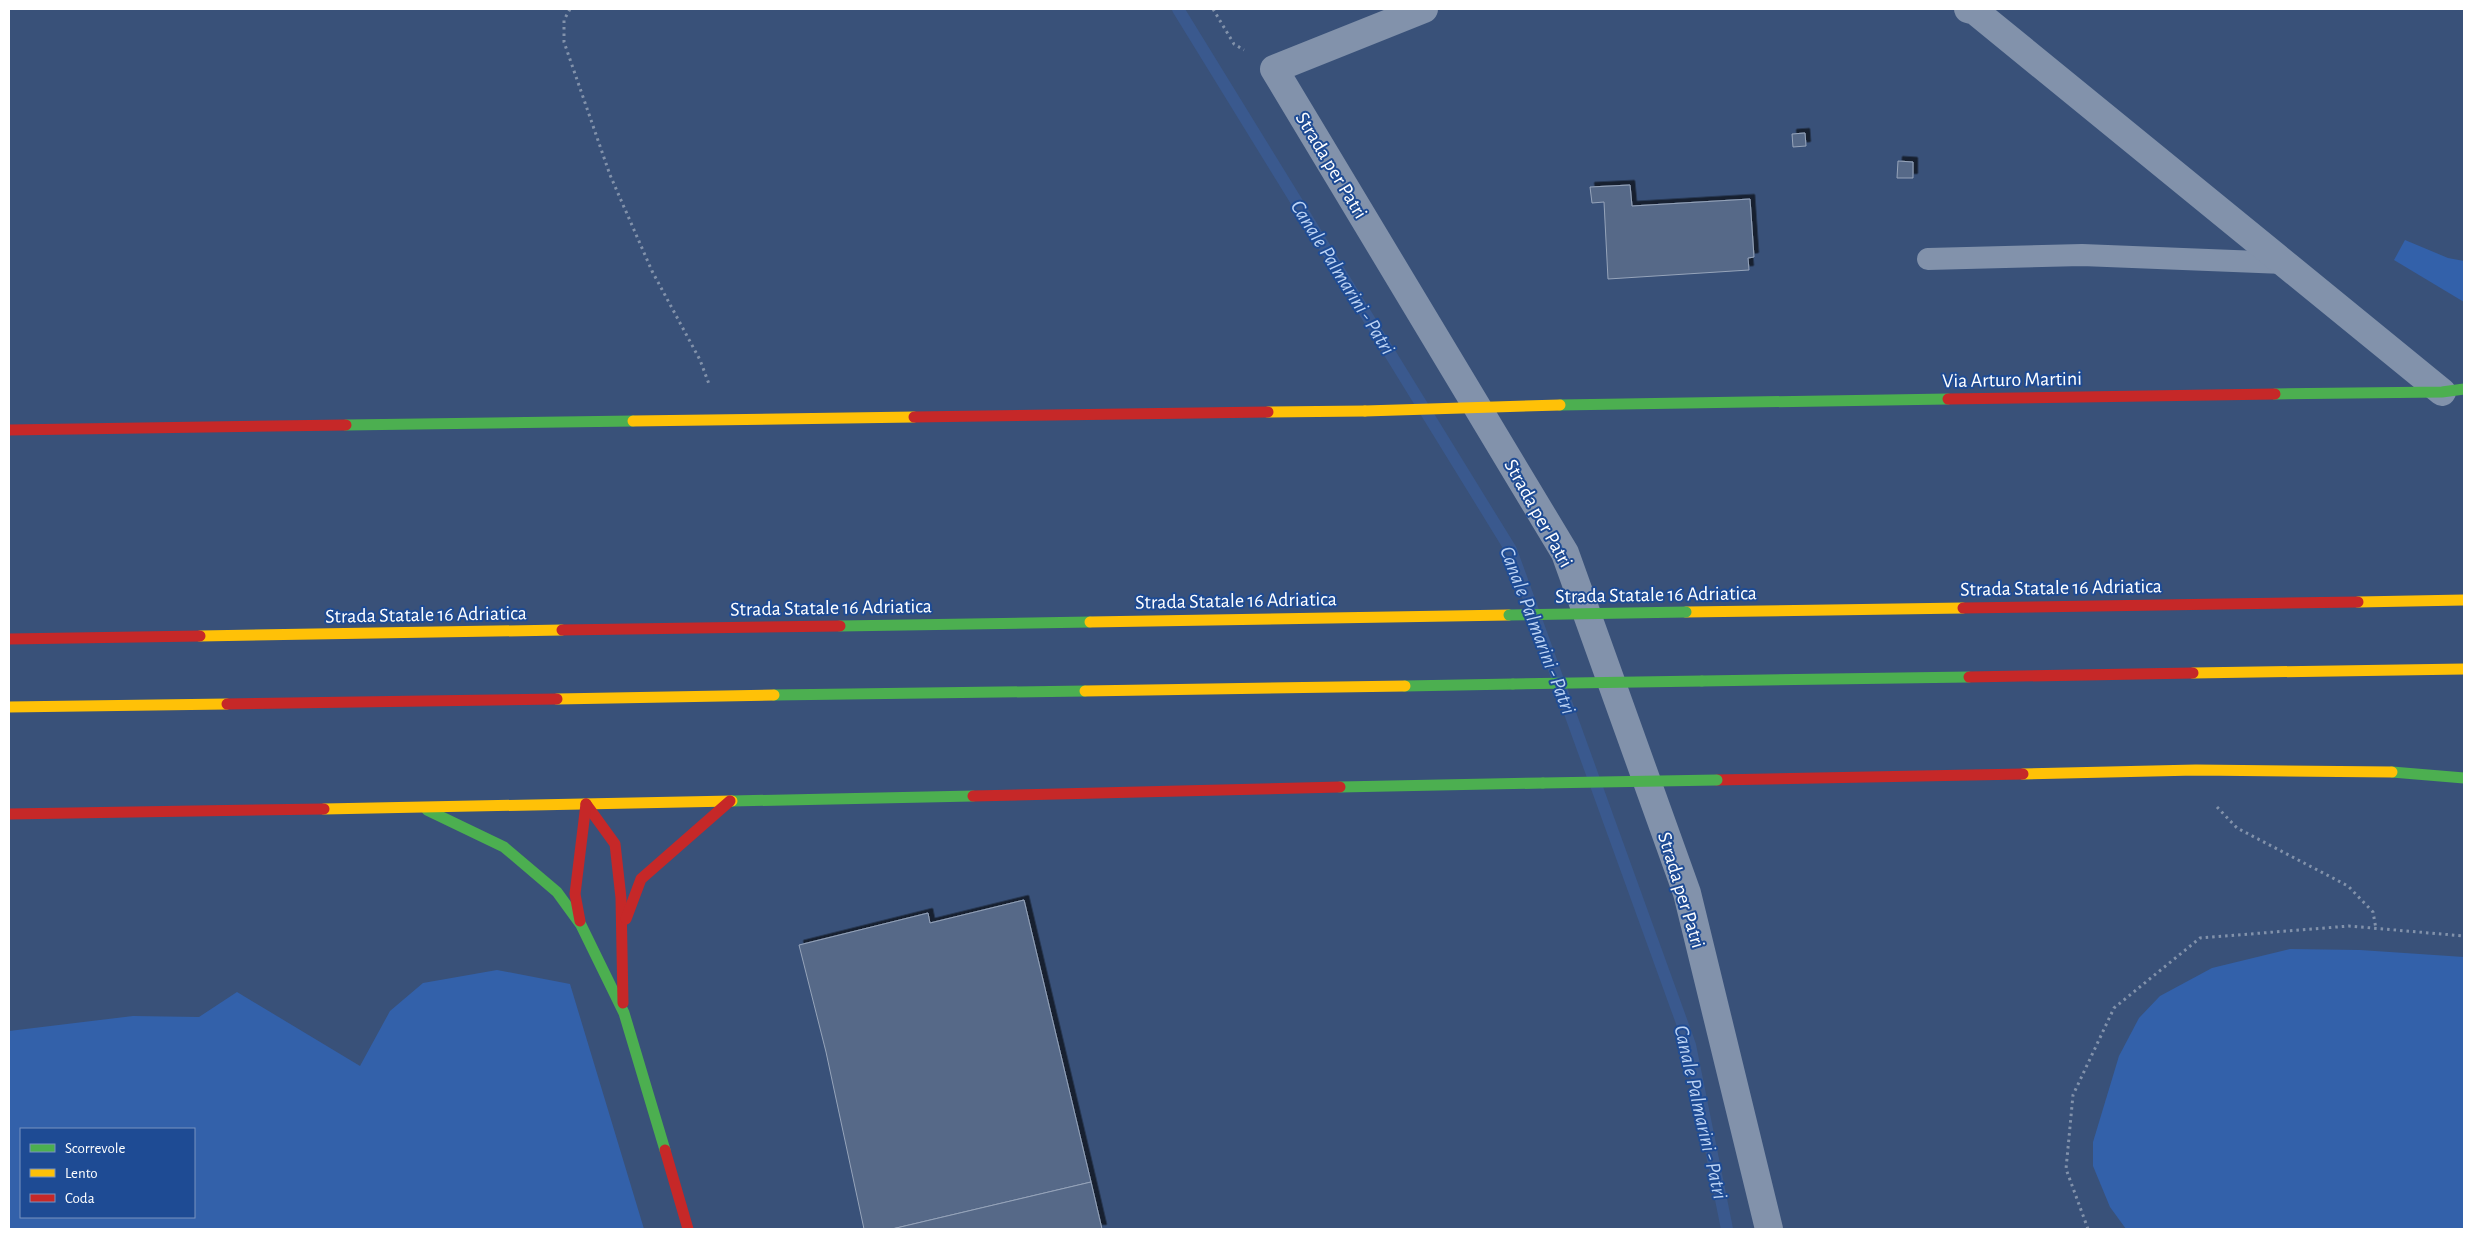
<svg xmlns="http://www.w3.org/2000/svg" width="2473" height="1238" viewBox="0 0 2473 1238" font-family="'Alegreya Sans',sans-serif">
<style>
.green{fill:#3361aa;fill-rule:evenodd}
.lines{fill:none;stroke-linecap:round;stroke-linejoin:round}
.stream{stroke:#3a598e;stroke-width:12}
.building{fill:#566988;stroke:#96a4ba;filter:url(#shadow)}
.path{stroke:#8292ab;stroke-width:3;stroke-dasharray:2.5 4;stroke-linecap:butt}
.lane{stroke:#8292ab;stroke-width:22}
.street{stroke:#8292ab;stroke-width:28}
.fast{stroke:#4caf50;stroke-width:11}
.slow{stroke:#ffc107;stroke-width:11}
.jam{stroke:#c62828;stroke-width:11}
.fast-bridge{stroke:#4caf50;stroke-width:11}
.slow-bridge{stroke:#ffc107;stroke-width:11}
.labels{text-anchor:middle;stroke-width:4;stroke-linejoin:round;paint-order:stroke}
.street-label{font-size:20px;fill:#fff;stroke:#1e4b94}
.water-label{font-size:21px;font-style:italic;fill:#bdd4f5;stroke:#1e4b94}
</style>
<defs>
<filter id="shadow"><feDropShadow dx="4.5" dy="-4.5" stdDeviation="0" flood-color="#0009"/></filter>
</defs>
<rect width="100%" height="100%" fill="#395179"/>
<g class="green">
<polygon points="2405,240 2448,258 2464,261 2464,302 2394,260"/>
<polygon points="2290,949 2360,950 2464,957 2464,1229 2126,1229 2110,1207 2093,1166 2093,1142 2119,1056 2139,1018 2160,996 2212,968"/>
<path d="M497,970L570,984L644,1229H9V1031L133,1016L199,1017L237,992L360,1066L390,1011L423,983ZM21,1129H194V1217H21Z"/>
</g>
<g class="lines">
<polyline class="stream" points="1178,9 1511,550 1690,1045 1727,1229"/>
</g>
<g class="building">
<polygon points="1805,133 1806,146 1793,147 1792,134"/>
<polygon points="1898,161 1913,162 1913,178 1897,178"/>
<polygon points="1630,185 1632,206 1750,199 1754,257 1748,258 1749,270 1608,279 1604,202 1592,203 1590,187"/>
<polygon points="1024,900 1091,1182 892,1229 864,1229 826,1052 799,945 928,913 930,923"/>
<polygon points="1091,1182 1102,1229 892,1229"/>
</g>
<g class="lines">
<g class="path">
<polyline points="570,9 564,20 564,42 610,175 652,271 700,360 709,384"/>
<polyline points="1213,9 1234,44 1244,50"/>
<polyline points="2217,807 2237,828 2348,886 2373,912 2376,929"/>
<polyline points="2088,1229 2066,1169 2073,1095 2114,1008 2200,938 2349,926 2464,936"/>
</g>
<polyline class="lane" points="1928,259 2082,255 2284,263"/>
<g class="street">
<polyline points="1424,9 1274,69 1565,553 1687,893 1769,1229"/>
<polyline points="1968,9 1975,11 2442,392"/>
</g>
<g class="fast">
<polyline points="2275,394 2442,392 2464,389"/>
<polyline points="1560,405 1948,399"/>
<polyline points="346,425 633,421"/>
<polyline points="840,626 1090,622"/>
<polyline points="1702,681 1969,677"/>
<polyline points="1405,686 1513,684"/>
<polyline points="774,695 1085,691"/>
<polyline points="2392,772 2464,778"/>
<polyline points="1340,787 1543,783"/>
<polyline points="732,801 973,796"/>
<polyline points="427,810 504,847 557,892 581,925 624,1013 665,1150"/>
</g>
<g class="slow">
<polyline points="1268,412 1365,411"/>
<polyline points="633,421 914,417"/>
<polyline points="2358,602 2464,600"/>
<polyline points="1686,612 1963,608"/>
<polyline points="1090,622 1509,615"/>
<polyline points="200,636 562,630"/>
<polyline points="2193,673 2464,669"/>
<polyline points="1085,691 1405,686"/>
<polyline points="557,699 774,695"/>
<polyline points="9,707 227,704"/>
<polyline points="2023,774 2196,770 2392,772"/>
<polyline points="324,809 732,801"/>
</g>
<g class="jam">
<polyline points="1948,399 2275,394"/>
<polyline points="914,417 1268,412"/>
<polyline points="9,430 346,425"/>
<polyline points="1963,608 2358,602"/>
<polyline points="562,630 840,626"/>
<polyline points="9,639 200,636"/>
<polyline points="1969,677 2193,673"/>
<polyline points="227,704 557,699"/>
<polyline points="1717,780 2023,774"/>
<polyline points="973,796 1340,787"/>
<polyline points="586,804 615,844 621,898 623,1003"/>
<polyline points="9,814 324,809"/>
<polyline points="626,919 641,879 730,801"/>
<polyline points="580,921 575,894 586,804"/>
<polyline points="665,1150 688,1229"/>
</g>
<g class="fast-bridge">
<polyline points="1509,615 1686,612"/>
<polyline points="1513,684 1702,681"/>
<polyline points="1543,783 1717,780"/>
</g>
<polyline class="slow-bridge" points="1365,411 1560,405"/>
</g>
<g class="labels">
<g class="street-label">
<text transform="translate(1332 165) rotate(59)" y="7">Strada per Patri</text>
<text transform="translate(2012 379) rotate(-1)" y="7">Via Arturo Martini</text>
<text transform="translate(1539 513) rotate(61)" y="7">Strada per Patri</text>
<text transform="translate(2061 587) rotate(-1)" y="7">Strada Statale 16 Adriatica</text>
<text transform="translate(1656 594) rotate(-1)" y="7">Strada Statale 16 Adriatica</text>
<text transform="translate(1236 600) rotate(-1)" y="7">Strada Statale 16 Adriatica</text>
<text transform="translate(831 607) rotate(-1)" y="7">Strada Statale 16 Adriatica</text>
<text transform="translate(426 614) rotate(-1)" y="7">Strada Statale 16 Adriatica</text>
<text transform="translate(1682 890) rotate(73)" y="7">Strada per Patri</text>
</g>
<g class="water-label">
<text transform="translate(1343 277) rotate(58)" y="7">Canale Palmarini - Patri</text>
<text transform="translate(1538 630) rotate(69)" y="7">Canale Palmarini - Patri</text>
<text transform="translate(1701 1112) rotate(77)" y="7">Canale Palmarini - Patri</text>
</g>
</g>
<rect width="2473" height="1238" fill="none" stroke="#ffffff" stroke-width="20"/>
<rect x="20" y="1128" width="175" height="90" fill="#1e4b94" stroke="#7893bf"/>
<rect x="30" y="1144" width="25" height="8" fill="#4caf50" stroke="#7893bf"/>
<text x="65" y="1153" font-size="15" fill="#ffffff">Scorrevole</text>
<rect x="30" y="1169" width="25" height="8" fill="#ffc107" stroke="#7893bf"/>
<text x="65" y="1178" font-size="15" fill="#ffffff">Lento</text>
<rect x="30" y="1194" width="25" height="8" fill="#c62828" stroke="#7893bf"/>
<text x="65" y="1203" font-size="15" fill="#ffffff">Coda</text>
</svg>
